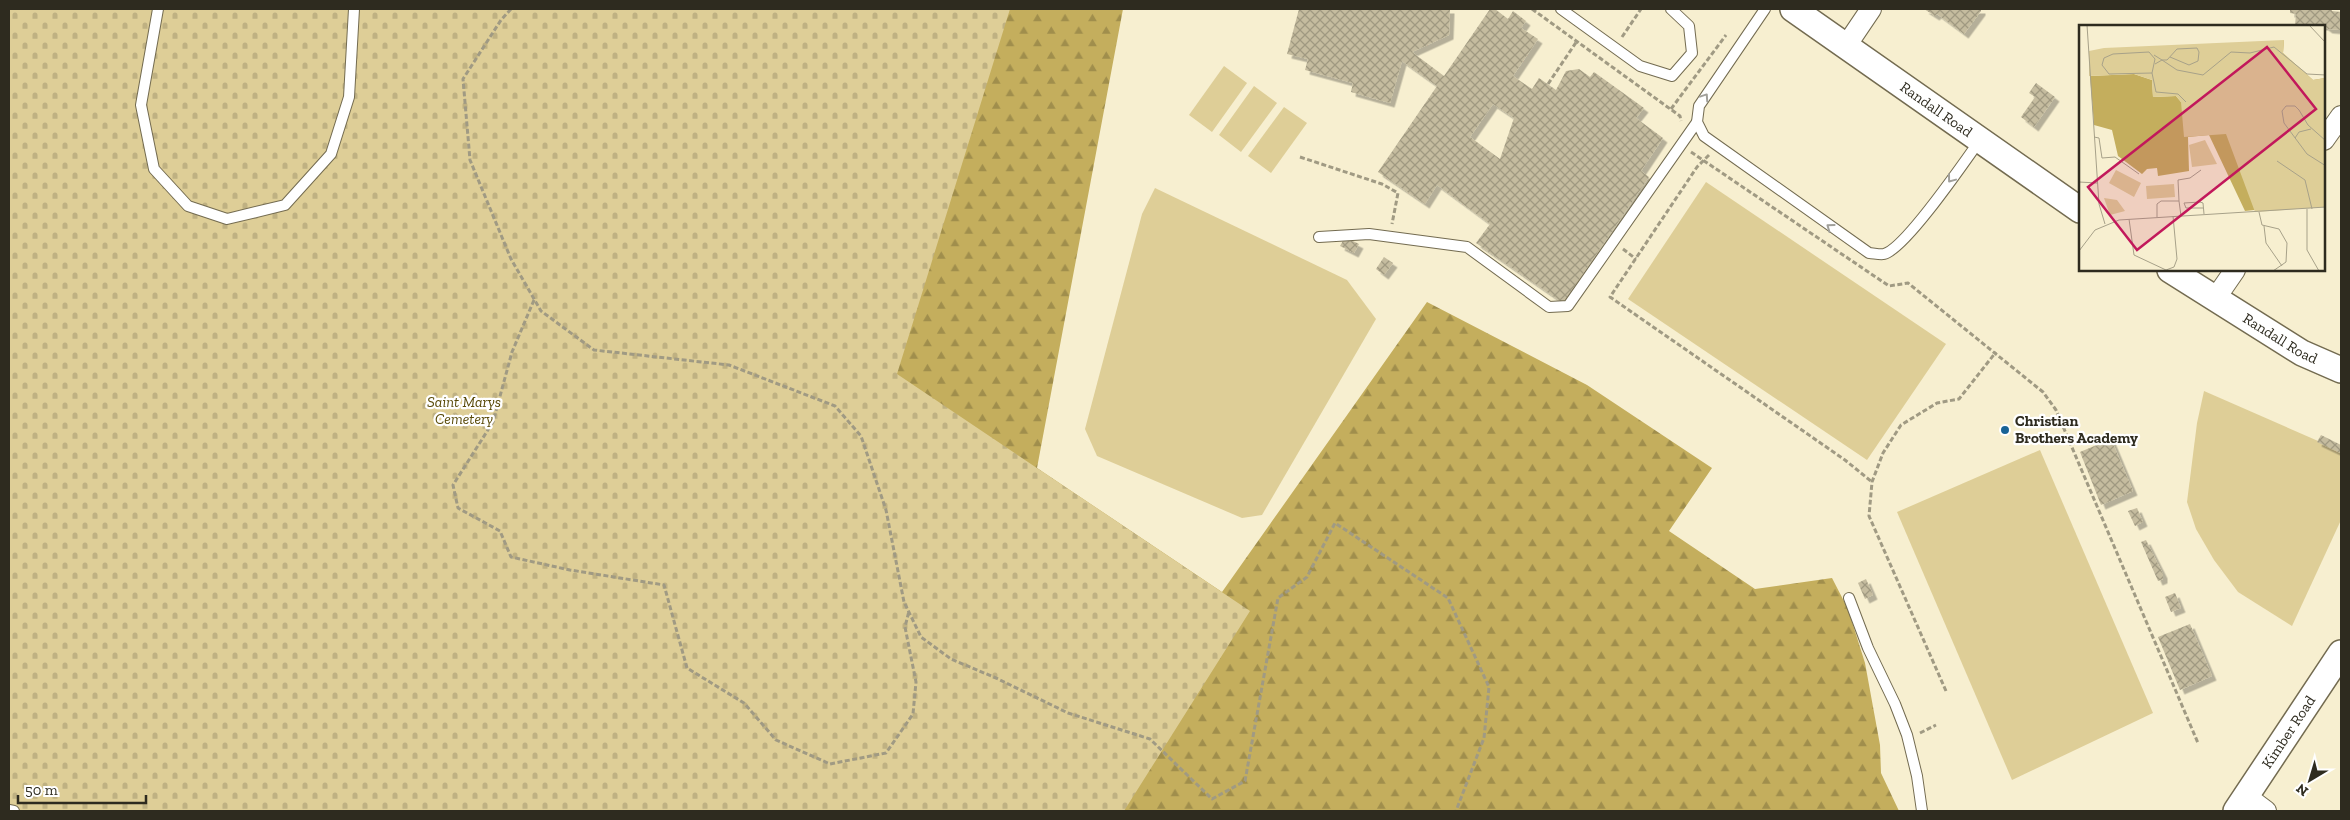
<svg xmlns="http://www.w3.org/2000/svg" width="2350" height="820" viewBox="0 0 2350 820" font-family="'Zilla Slab',serif">
<style>
.forest{fill:url(#forest-firs)}
.cemetery{fill:url(#cemetery-stones)}
.pitch{fill:#dece97}
.building{fill:url(#building-cross-hatch);fill-rule:evenodd;filter:url(#shadow)}
.lines{fill:none;stroke-linecap:round;stroke-linejoin:round}
.service-casing{stroke:#736b50;stroke-width:12}
.minor-casing{stroke:#736b50;stroke-width:22}
.tertiary-casing{stroke:#736b50;stroke-width:28}
.path{stroke:#a09a83;stroke-width:3;stroke-dasharray:5 2.5;stroke-linecap:butt}
.service{stroke:#fff;stroke-width:10}
.minor{stroke:#fff;stroke-width:20}
.tertiary{stroke:#fff;stroke-width:25}
.oneway{stroke:#a1a09a}
.poi-dot{fill:#186396;stroke:#fff;stroke-width:2}
.labels{text-anchor:middle;stroke-width:4.5;stroke-linejoin:round;paint-order:stroke}
.street-label{font-size:15px;fill:#2e2b1f;stroke:#fff}
.park-label{font-size:15px;font-style:italic;fill:#594a08;stroke:#fff}
.poi-label{font-size:15px;font-weight:bold;fill:#2e2b1f;stroke:#fff;text-anchor:start}
.inset-road{fill:none;stroke:#a7a189;stroke-width:1}
.view{fill:#c2185b;fill-opacity:0.15;stroke:#c2185b;stroke-width:2.5}
.inset-edge{fill:none;stroke:#2e2b1f;stroke-width:2.5}
</style>
<defs>
<pattern id="forest-firs" width="22" height="20" patternUnits="userSpaceOnUse" patternTransform="scale(1.25)"><rect width="22" height="20" fill="#c4ae5d"/><path d="M5 1l3.5 6h-7zM16 11l3.5 6h-7z" fill="#a08e4c"/></pattern>
<pattern id="cemetery-stones" width="16" height="16" patternUnits="userSpaceOnUse" patternTransform="scale(1.25)"><rect width="16" height="16" fill="#dece97"/><path d="M2 7V4a2 2 0 0 1 4 0v3zM10 15v-3a2 2 0 0 1 4 0v3z" fill="#bfb182"/></pattern>
<pattern id="building-cross-hatch" width="8" height="8" patternUnits="userSpaceOnUse" patternTransform="scale(1.25)"><rect width="8" height="8" fill="#c5bc9f"/><path d="M0 0l8 8M0 8l8-8" fill="none" stroke="#a09981"/></pattern>
<filter id="shadow"><feDropShadow dx="4.5" dy="4.5" stdDeviation="0" flood-color="#0004"/></filter>
</defs>
<rect width="100%" height="100%" fill="#f7efd0"/>
<polygon class="forest" points="9,9 1123,9 1037,468 1222,592 1427,302 1587,385 1712,468 1669,531 1755,589 1832,578 1848,609 1865,663 1880,745 1881,773 1899,811 9,811"/>
<polygon class="cemetery" points="9,9 1010,9 897,374 1250,611 1124,811 9,811"/>
<g class="pitch">
<polygon points="1224,66 1247,83 1212,132 1189,115"/>
<polygon points="1254,86 1277,103 1241,152 1219,135"/>
<polygon points="1284,107 1307,123 1271,173 1248,156"/>
<polygon points="1706,182 1946,344 1867,460 1628,299"/>
<polygon points="1155,188 1347,280 1376,319 1262,515 1242,518 1097,456 1085,429 1142,214"/>
<polygon points="2204,391 2341,451 2341,520 2292,626 2238,592 2214,560 2196,529 2187,502 2197,423"/>
<polygon points="2040,450 2153,713 2012,780 1897,512"/>
</g>
<g class="building">
<path d="M1299,9H1450L1449,35L1412,52L1444,76L1490,9H1495L1508,19L1513,11L1526,21L1521,28L1538,39L1513,76L1532,89L1539,78L1556,90L1566,71L1579,69L1590,77L1594,72L1644,108L1636,118L1663,138L1641,171L1649,177L1563,303L1476,243L1490,224L1437,185L1425,204L1378,172L1437,86L1402,61L1390,103L1351,92L1353,83L1305,70L1308,59L1287,54ZM1493,104L1514,118L1500,159L1470,137Z"/>
<polygon points="1924,9 1981,9 1981,11 1964,34 1937,14 1935,16"/>
<polygon points="2290,9 2332,9 2332,11 2341,12 2341,30 2328,29 2324,26 2295,25 2296,14 2290,13"/>
<polygon points="2036,83 2055,97 2034,127 2021,117 2035,97 2029,93"/>
<polygon points="1345,237 1359,244 1354,253 1340,246"/>
<polygon points="1384,257 1393,263 1384,275 1376,269"/>
<polygon points="2321,435 2341,445 2340,453 2317,442"/>
<polygon points="2111,439 2133,491 2101,505 2080,452"/>
<polygon points="2137,508 2143,522 2135,526 2128,511"/>
<polygon points="2146,540 2163,574 2163,579 2158,581 2141,542"/>
<polygon points="1866,579 1873,595 1865,599 1858,583"/>
<polygon points="2175,593 2181,608 2171,612 2165,597"/>
<polygon points="2190,624 2212,676 2180,690 2158,637"/>
</g>
<g class="lines">
<g class="service-casing">
<g id="service">
<polyline points="158,9 141,105 154,169 188,206 227,219 285,205 331,154 349,97 354,9"/>
<polyline points="1561,9 1640,66 1672,76 1692,53 1689,26 1671,9"/>
<path d="M1765,9L1699,106L1697,122L1704,136L1869,253C1873,253 1880,255 1884,254C1905,249 1965,161 1980,140"/>
<polyline points="1319,237 1369,234 1467,247 1549,307 1568,306 1697,122"/>
<polyline points="1849,598 1868,648 1895,704 1907,735 1917,776 1922,811"/>
<polyline points="9,810 14,811"/>
</g>
</g>
<g class="minor-casing">
<g id="minor">
<polyline points="1846,46 1871,9"/>
<polyline points="2324,140 2341,116"/>
<polyline points="2215,299 2235,270"/>
<polyline points="2246,796 2266,811"/>
</g>
</g>
<g class="tertiary-casing">
<g id="tertiary">
<path id="s1" d="M1793,9L2080,210"/>
<path id="s2" d="M2170,270L2302,353L2341,370"/>
<path id="s3" d="M2236,811L2341,653"/>
</g>
</g>
<g class="path">
<polyline points="511,9 501,20 463,79 470,160 511,259 541,311 594,350 729,365 835,406 861,436 886,510 904,602 921,637 951,659 996,678 1068,713 1150,739 1212,799 1245,781 1278,598 1307,577 1335,523 1448,598 1489,687 1484,738 1456,811"/>
<polyline points="1532,9 1680,116 1681,121"/>
<polyline points="1622,37 1641,9"/>
<polyline points="1548,84 1577,41"/>
<polyline points="1671,109 1726,35"/>
<polyline points="1691,152 1889,286 1908,283 2043,392 2056,410 2198,743"/>
<polyline points="1709,155 1697,167 1610,297 1845,460 1872,482"/>
<polyline points="1300,157 1382,184 1398,193 1392,224"/>
<polyline points="1623,249 1636,259"/>
<polyline points="534,300 512,352 493,422 453,485 458,508 500,531 511,557 570,570 664,585 687,668 744,703 776,740 830,764 886,753 913,714 916,682 905,627 909,611"/>
<polyline points="1946,691 1869,516 1872,482 1883,453 1901,425 1937,403 1959,399 1996,352"/>
<polyline points="1920,733 1936,725"/>
</g>
<use href="#service" class="service"/>
<use href="#minor" class="minor"/>
<use href="#tertiary" class="tertiary"/>
</g>
<defs><path id="oneway-chevron" d="M-2-3.5L2.5 0L-2 3.5" fill="none" stroke-width="1.6" stroke-linecap="round" stroke-linejoin="round" transform="scale(1.25)"/></defs>
<g class="oneway">
<use href="#oneway-chevron" transform="translate(1705 97) rotate(-56)"/>
<use href="#oneway-chevron" transform="translate(1951 179) rotate(127)"/>
<use href="#oneway-chevron" transform="translate(1830 227) rotate(-144)"/>
</g>
<circle class="poi-dot" cx="2005" cy="430" r="5"/>
<g class="labels">
<g class="street-label">
<text dy="5" stroke="none"><textPath href="#s1" startOffset="175">Randall Road</textPath></text>
<text dy="5" stroke="none"><textPath href="#s2" startOffset="130">Randall Road</textPath></text>
<text dy="5" stroke="none"><textPath href="#s3" startOffset="95">Kimber Road</textPath></text>
</g>
<g class="park-label">
<text x="464" y="407">Saint Marys<tspan x="464" dy="17">Cemetery</tspan></text>
</g>
<g class="poi-label">
<text x="2015" y="426">Christian<tspan x="2015" dy="17">Brothers Academy</tspan></text>
</g>
</g>
<g transform="translate(2079 25)">
<rect width="246" height="246" fill="#f7efd0"/>
<path d="M205,15L204,28L234,55L246,53L229,179L166,186L130,110L109,112L110,146L79,151L78,143L68,144L63,149L39,131L33,105L15,100L11,51L55,49L73,55L74,72L97,71L102,77Z" fill="#c4ae5d"/>
<path d="M205,15L204,28L234,55L246,53V182L176,187L147,109L105,112L102,77L97,71L74,72L73,55L55,49L10,51V26L25,23Z" fill="#dece97"/>
<path d="M126,115L138,139L113,142L110,120ZM37,145L62,158L55,172L30,158ZM95,159L96,172L68,174L67,161ZM25,173L38,175L46,186L31,190Z" fill="#dece97"/>
<path class="inset-road" d="M8,0L20,179L26,199M230,0L247,18M70,27L76,34L73,48L30,49L23,40L25,33L34,29ZM75,30L83,35H88L98,24L118,23L120,27L119,36L110,40L91,32M76,39L83,35L98,45L124,50L152,27L171,28L195,22L228,49L247,50M73,48L77,67L99,69L107,77M15,112L20,113L23,133L36,132L60,149M216,113L220,107L232,104M247,116L229,100L220,85L216,81H207L203,86L205,98L228,129L247,141M198,136L226,155L233,184M0,157L18,158M100,176L99,155L111,153L122,145M124,183H107L105,178L121,177L124,178L125,189M228,184V225L240,246M180,187L183,200L200,204L208,218L207,237L194,246M78,192V179L82,176H100L102,191M50,194L55,230L87,245L95,242L98,234L94,191M185,201L187,218L203,241M0,226L16,205L40,195L247,182"/>
<path class="view" d="M188,22L237,84L58,225L9,162Z"/>
<rect width="246" height="246" class="inset-edge"/>
</g>
<rect width="2350" height="820" fill="none" stroke="#2e2b1f" stroke-width="20"/>
<g transform="translate(2310 780) rotate(218)" stroke="#ffffff" stroke-width="4" paint-order="stroke">
<path d="M0-4L9 19L0 12L-9 19Z" fill="#2e2b1f"/>
<text y="-8" font-size="14" font-weight="bold" text-anchor="middle" fill="#2e2b1f">N</text>
</g>
<path d="M18 795v8h128v-8" fill="none" stroke="#2e2b1f" stroke-width="2.5"/>
<text x="25" y="795" font-size="15" fill="#2e2b1f" stroke="#ffffff" stroke-width="4" paint-order="stroke">50 m</text>
</svg>
